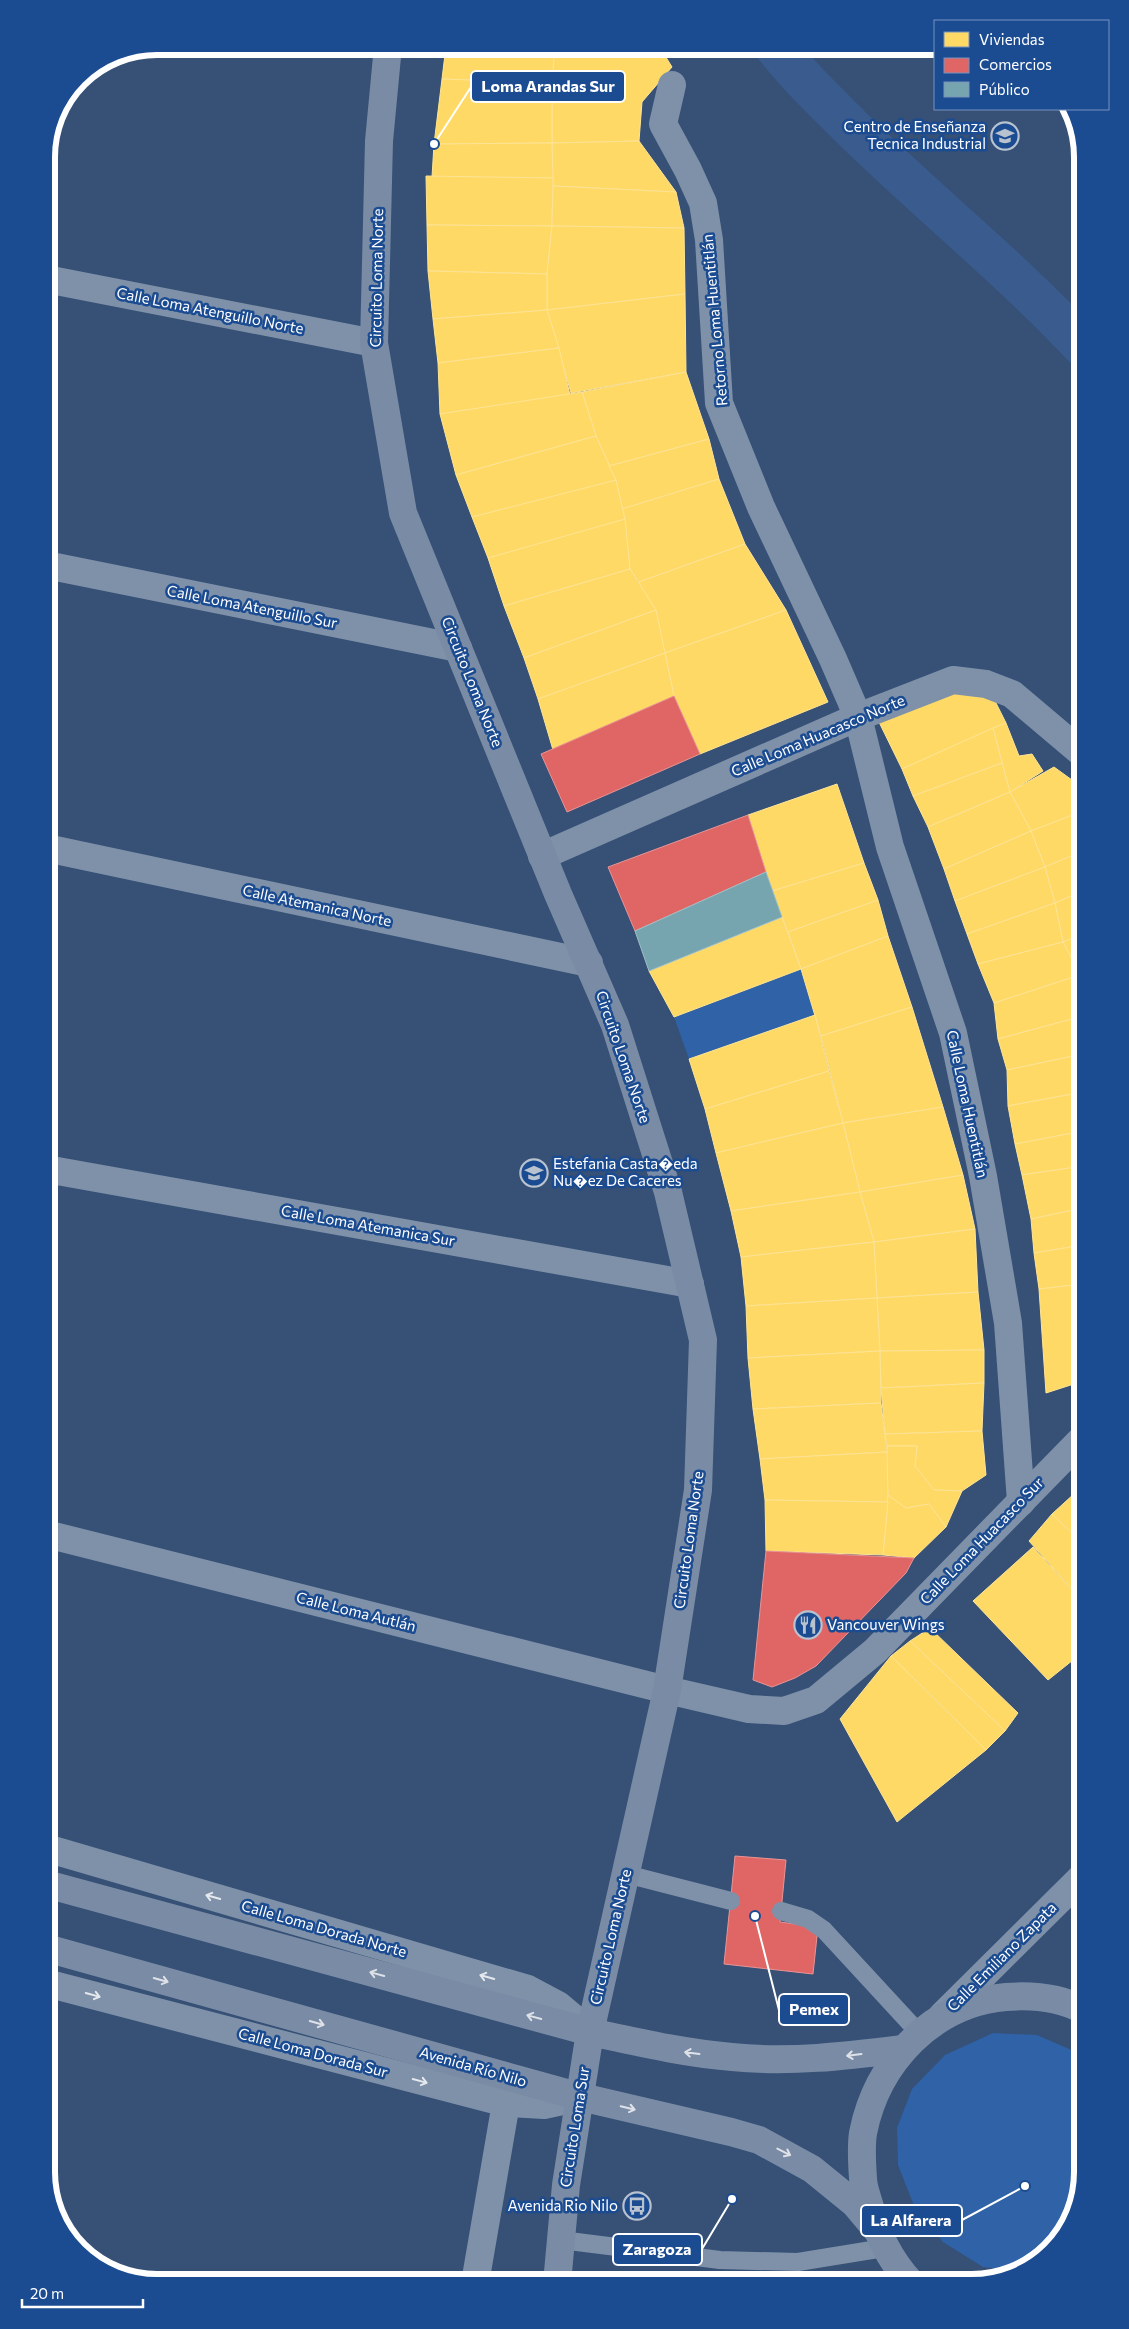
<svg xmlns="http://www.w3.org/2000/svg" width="1129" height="2329" viewBox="0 0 1129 2329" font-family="Commissioner,sans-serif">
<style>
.green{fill:#2f62a7}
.homes{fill:#ffd966;stroke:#ffe494}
.shops{fill:#e06666;stroke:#e99494}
.public{fill:#76a5af;stroke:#9fc0c7}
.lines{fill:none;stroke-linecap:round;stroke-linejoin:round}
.canal{stroke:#3a5b8d;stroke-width:42}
.lane{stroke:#7e91a9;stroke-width:18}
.street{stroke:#7e91a9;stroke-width:28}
.secondary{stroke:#7a8ca5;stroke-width:28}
.oneway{stroke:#e5e9ee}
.oneway2{stroke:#dee2e8}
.labels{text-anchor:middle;stroke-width:5;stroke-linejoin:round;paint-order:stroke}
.poi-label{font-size:15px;fill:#fff;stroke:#1b4b91;text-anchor:end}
.street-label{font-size:15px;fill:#fff;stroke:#1b4b91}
.rim{fill:none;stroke:#fff;stroke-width:6}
.leader{fill:none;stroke:#fff;stroke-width:2}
.callout-dot{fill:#fff;stroke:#1b4b91;stroke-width:2}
.callout{fill:#1b4b91;stroke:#fff;stroke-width:2}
.callout-label{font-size:16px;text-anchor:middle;font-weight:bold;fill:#fff}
</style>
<rect width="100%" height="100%" fill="#365076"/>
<g class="green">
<polygon points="801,969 815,1015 689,1059 674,1017"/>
<polygon points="993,2033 1037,2035 1083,2055 1083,2172 1064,2234 1018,2271 983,2267 943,2242 913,2203 898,2165 897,2128 912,2089 945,2055"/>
</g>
<g class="homes">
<polygon points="446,46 555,46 552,83 442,79"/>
<polygon points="555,46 659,46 672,67 642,102 639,141 552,143 552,83"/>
<polygon points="442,79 552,83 552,143 434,144"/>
<polygon points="639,141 676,192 553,186 552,143"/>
<polygon points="552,143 553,178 432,177 434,144"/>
<polygon points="426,176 553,178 552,226 427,225"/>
<polygon points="553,186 676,192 684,228 552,226"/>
<polygon points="427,225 552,226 547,274 428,271"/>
<polygon points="552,226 684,228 685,294 547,310 547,274"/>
<polygon points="428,271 547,274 547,310 433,319"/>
<polygon points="685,294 686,372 571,393 547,310"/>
<polygon points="547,310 559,348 438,363 433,319"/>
<polygon points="559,348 570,395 440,414 438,363"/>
<polygon points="686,372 709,439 609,466 596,436 582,392"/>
<polygon points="582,392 596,436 456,475 440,414"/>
<polygon points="596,436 616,480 575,492 472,517 456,475"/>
<polygon points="709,439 719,479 622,509 616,480 609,466"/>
<polygon points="719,479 745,544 639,582 630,569 622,509"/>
<polygon points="616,480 625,519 570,537 488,558 472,517"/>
<polygon points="625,519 630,569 504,606 488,558"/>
<polygon points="745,544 786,610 665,653 639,582"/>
<polygon points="630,569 656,610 524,658 504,606"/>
<polygon points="656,610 665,653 538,699 524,658"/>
<polygon points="786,610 828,702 700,754 674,696 665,653"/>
<polygon points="665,653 674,696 553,750 538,699"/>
<polygon points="960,688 994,699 1006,723 902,769 877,718"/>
<polygon points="1006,723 1019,756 1032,754 1043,771 1010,792 993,728"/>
<polygon points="993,728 1002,763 913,796 902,769"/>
<polygon points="1002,763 1010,792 928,827 913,796"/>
<polygon points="1054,767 1083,788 1083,811 1031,831 1010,792"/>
<polygon points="837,784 864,863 772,891 748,815"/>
<polygon points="1010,792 1031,831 944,869 928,827"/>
<polygon points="1083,811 1083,851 1045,867 1031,831"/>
<polygon points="1031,831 1045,867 955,901 944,869"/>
<polygon points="1083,851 1083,891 1055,903 1045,867"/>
<polygon points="864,863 878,900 788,932 772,891"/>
<polygon points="1045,867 1055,903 967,934 955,901"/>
<polygon points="1083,891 1083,934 1063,942 1055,903"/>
<polygon points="878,900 888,936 801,969 788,932"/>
<polygon points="1055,903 1063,942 978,964 967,934"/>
<polygon points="782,917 801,969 674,1017 649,971"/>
<polygon points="1083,934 1083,974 1080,975 1063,942"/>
<polygon points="888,936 912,1007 821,1036 801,969"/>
<polygon points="1063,942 1080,975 994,1003 978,964"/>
<polygon points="1080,975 1083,984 1083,1016 998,1039 994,1003"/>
<polygon points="912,1007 943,1107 843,1123 821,1036"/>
<polygon points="815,1015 829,1071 705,1109 689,1059"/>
<polygon points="1083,1016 1083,1054 1007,1070 998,1039"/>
<polygon points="1083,1054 1083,1092 1008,1106 1007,1070"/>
<polygon points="829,1071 843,1123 716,1153 705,1109"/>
<polygon points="1083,1092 1083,1131 1015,1144 1008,1106"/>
<polygon points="943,1107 963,1175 860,1192 843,1123"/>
<polygon points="843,1123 860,1192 731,1211 716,1153"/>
<polygon points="1083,1131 1083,1166 1022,1175 1015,1144"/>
<polygon points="1083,1166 1083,1208 1031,1219 1022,1175"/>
<polygon points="963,1175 975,1229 874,1242 860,1192"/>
<polygon points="860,1192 874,1242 741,1257 731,1211"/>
<polygon points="1083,1208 1083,1245 1034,1253 1031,1219"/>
<polygon points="975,1229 978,1292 877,1298 874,1242"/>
<polygon points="874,1242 877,1298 746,1306 741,1257"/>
<polygon points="1083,1245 1083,1284 1039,1289 1034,1253"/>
<polygon points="1083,1284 1083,1381 1046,1393 1039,1289"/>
<polygon points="978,1292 984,1350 880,1351 877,1298"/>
<polygon points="877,1298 880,1351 748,1358 746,1306"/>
<polygon points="984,1350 984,1383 881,1388 880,1351"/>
<polygon points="880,1351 881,1403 753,1409 748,1358"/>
<polygon points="984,1383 982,1431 885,1434 881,1388"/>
<polygon points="881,1403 887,1452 760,1459 753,1409"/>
<polygon points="982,1431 986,1475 962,1491 934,1490 915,1466 917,1446 887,1446 885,1434"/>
<polygon points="887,1446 917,1446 915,1466 934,1490 962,1491 946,1527 929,1504 906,1508 888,1502"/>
<polygon points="887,1452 888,1502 765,1500 760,1459"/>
<polygon points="1075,1493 1083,1499 1083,1544 1052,1514"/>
<polygon points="888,1495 906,1508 929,1504 946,1527 914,1558 883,1555"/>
<polygon points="765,1500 888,1502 883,1555 766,1551"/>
<polygon points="1052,1514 1083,1544 1083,1602 1029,1541"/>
<polygon points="1033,1547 1083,1602 1083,1652 1048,1680 973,1601"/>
<polygon points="930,1628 1018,1713 1005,1731 910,1641"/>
<polygon points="910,1641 1005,1731 986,1750 891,1656"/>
<polygon points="891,1656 986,1750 897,1822 840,1719"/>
</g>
<g class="shops">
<polygon points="674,696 700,754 567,812 541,754"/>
<polygon points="748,815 766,872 635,931 608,867"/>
<polygon points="766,1551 914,1558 906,1573 816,1666 795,1678 772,1687 753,1680"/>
<polygon points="735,1856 786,1860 780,1922 818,1927 813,1974 724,1964"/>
</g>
<polygon class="public" points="766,872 782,917 649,971 635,931"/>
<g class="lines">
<path class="canal" d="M775,46C800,78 828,104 856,132C931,205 1012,270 1083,346"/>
<g class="lane">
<polyline points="626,1874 731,1901"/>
<polyline points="781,1911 808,1919 824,1930 920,2034"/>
<polyline points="561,2240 720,2260 798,2262 884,2248"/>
</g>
<g class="street">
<polyline points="672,85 663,124 688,170 703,203 709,240 719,403 761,507 833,659 858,717 890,847 953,1033 983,1176 1008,1323 1021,1502"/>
<polyline points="46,279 374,343"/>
<polyline points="46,565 458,648"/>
<polyline points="46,848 589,963"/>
<polyline points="542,856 858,717 953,680 986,684 1012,694 1083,754"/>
<polyline points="46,1169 690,1284"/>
<polyline points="46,1534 667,1690 749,1709 784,1711 816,1700 875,1651 1083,1438"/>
<polyline points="46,1848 528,1989 558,2005 590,2032"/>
<polyline points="46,1983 506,2103 544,2105 581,2097"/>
<polyline points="942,2016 1083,1876"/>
<polyline points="475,2283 506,2103"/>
</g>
<g class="secondary">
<polyline points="388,46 379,141 374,343 403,513 558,894 615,1025 668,1192 703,1340 698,1490 667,1690 590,2032 566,2185 557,2283"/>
<path d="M46,1884L590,2032C637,2042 684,2053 732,2057C789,2063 846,2056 903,2049"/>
<polyline points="46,1948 581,2097 731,2132 759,2140 812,2169 855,2204 876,2229"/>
<path d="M911,2283C889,2259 878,2235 869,2204C867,2196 863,2187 863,2178C862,2164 861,2146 863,2133C877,2062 933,2003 1006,1997C1032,1995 1059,1997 1083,2010"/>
</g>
</g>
<defs><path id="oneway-shaft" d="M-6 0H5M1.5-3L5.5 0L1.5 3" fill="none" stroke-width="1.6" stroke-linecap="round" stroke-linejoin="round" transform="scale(1.25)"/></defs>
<g class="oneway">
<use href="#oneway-shaft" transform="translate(213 1897) rotate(-164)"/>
<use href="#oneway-shaft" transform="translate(487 1977) rotate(-164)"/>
<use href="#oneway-shaft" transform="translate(93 1995) rotate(15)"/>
<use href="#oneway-shaft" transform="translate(420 2081) rotate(15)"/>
</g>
<g class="oneway2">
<use href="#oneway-shaft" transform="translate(377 1974) rotate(-165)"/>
<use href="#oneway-shaft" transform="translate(161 1980) rotate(16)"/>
<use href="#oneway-shaft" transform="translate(534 2017) rotate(-165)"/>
<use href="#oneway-shaft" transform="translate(317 2023) rotate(16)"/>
<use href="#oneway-shaft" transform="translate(692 2053) rotate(-173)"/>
<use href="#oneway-shaft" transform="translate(854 2055) rotate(173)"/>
<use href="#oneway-shaft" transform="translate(628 2108) rotate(13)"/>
<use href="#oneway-shaft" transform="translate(784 2152) rotate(27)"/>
</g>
<defs>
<g id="university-ring" transform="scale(1.4375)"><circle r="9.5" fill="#1b4b91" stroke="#b9c2cf" stroke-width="1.5"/><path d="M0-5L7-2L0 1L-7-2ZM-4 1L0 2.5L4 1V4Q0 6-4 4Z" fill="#b9c2cf"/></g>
<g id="school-ring" transform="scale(1.4375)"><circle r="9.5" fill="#1b4b91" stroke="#b9c2cf" stroke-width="1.5"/><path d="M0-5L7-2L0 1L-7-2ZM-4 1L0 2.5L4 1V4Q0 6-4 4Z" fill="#b9c2cf"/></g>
<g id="restaurant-ring" transform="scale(1.4375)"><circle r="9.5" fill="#1b4b91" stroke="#b9c2cf" stroke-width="1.5"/><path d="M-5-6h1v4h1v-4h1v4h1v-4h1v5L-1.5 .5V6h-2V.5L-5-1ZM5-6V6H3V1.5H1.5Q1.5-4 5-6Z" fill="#b9c2cf"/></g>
<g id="bus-ring" transform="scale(1.4375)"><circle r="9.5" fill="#1b4b91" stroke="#b9c2cf" stroke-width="1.5"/><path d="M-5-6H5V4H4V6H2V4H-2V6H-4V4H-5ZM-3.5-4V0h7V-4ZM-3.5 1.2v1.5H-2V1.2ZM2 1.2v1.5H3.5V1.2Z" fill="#b9c2cf"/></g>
</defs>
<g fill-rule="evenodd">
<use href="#university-ring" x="1005" y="136"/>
<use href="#school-ring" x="534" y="1173"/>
<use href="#restaurant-ring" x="808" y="1625"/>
<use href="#bus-ring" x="637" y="2206"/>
</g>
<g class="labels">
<g class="poi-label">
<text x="986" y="132">Centro de Enseñanza<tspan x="986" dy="17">Tecnica Industrial</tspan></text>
<text x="553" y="1169" text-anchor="start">Estefania Casta�eda<tspan x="553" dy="17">Nu�ez De Caceres</tspan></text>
<text x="827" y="1630" text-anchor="start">Vancouver Wings</text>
<text x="618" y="2211">Avenida Rio Nilo</text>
</g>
<g class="street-label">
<text transform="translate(377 278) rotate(-89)" y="5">Circuito Loma Norte</text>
<text transform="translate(210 311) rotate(11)" y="5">Calle Loma Atenguillo Norte</text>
<text transform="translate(715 320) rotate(-95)" y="5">Retorno Loma Huentitlán</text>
<text transform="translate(252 607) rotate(11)" y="5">Calle Loma Atenguillo Sur</text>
<text transform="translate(472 682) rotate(68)" y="5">Circuito Loma Norte</text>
<text transform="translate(818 736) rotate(-23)" y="5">Calle Loma Huacasco Norte</text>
<text transform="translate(317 906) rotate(12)" y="5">Calle Atemanica Norte</text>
<text transform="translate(623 1057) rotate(71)" y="5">Circuito Loma Norte</text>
<text transform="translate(967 1104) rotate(78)" y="5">Calle Loma Huentitlán</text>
<text transform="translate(368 1226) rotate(10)" y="5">Calle Loma Atemanica Sur</text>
<text transform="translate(689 1540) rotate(-82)" y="5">Circuito Loma Norte</text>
<text transform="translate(982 1541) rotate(-46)" y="5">Calle Loma Huacasco Sur</text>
<text transform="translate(356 1612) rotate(14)" y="5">Calle Loma Autlán</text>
<text transform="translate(324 1929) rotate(16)" y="5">Calle Loma Dorada Norte</text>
<text transform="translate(611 1937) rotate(-77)" y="5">Circuito Loma Norte</text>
<text transform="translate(1002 1957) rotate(-45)" y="5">Calle Emiliano Zapata</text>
<text transform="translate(313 2053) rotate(15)" y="5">Calle Loma Dorada Sur</text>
<text transform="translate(473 2067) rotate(16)" y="5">Avenida Río Nilo</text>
<text transform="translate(575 2127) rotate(-81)" y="5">Circuito Loma Sur</text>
</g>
</g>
<path d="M0 0H1129V2329H0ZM157 55H972A102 102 0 0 1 1074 157V2172A102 102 0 0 1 972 2274H157A102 102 0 0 1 55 2172V157A102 102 0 0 1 157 55Z" fill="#1b4b91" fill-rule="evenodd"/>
<path class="rim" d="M157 55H972A102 102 0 0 1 1074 157V2172A102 102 0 0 1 972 2274H157A102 102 0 0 1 55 2172V157A102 102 0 0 1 157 55Z"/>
<path class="leader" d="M434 144L471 87M755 1916L779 2010M1025 2186L962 2220M732 2199L702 2249"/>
<g class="callout-dot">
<circle cx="434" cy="144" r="5"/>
<circle cx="755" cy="1916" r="5"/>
<circle cx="1025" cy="2186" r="5"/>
<circle cx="732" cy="2199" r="5"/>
</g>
<g class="callout">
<rect x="471" y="71" width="154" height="31" rx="5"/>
<rect x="779" y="1994" width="70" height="31" rx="5"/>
<rect x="861" y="2205" width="101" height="31" rx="5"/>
<rect x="613" y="2234" width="89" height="31" rx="5"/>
</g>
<g class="callout-label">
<text x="548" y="92">Loma Arandas Sur</text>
<text x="814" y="2015">Pemex</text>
<text x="911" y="2226">La Alfarera</text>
<text x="657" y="2255">Zaragoza</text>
</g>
<rect x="934" y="20" width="175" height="90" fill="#1b4b91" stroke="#7693bd"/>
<rect x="944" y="32" width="25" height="15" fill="#ffd966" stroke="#7693bd"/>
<text x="979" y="45" font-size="15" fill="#ffffff">Viviendas</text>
<rect x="944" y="58" width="25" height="15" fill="#e06666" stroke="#7693bd"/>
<text x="979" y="70" font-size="15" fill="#ffffff">Comercios</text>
<rect x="944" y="82" width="25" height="15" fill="#76a5af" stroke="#7693bd"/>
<text x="979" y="95" font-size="15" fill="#ffffff">Público</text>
<path d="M22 2299v8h121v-8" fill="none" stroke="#ffffff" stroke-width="2.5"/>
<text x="30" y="2299" font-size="15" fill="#ffffff" stroke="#1b4b91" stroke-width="4" paint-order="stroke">20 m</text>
</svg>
